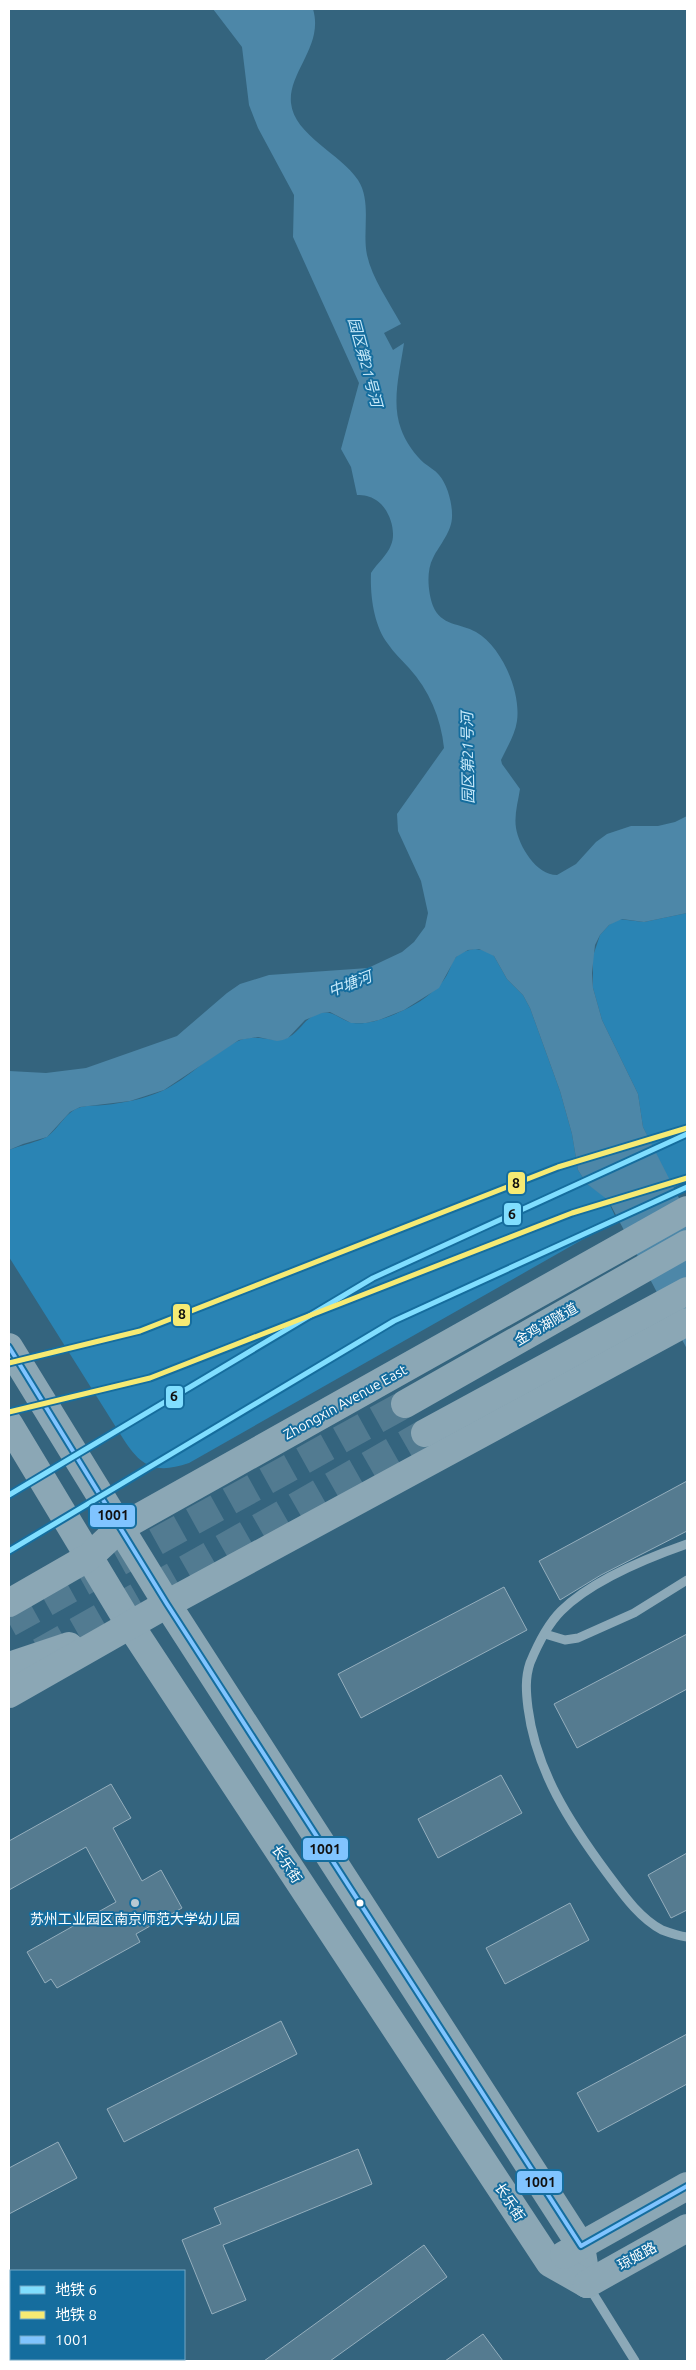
<svg xmlns="http://www.w3.org/2000/svg" width="696" height="2370" viewBox="0 0 696 2370" font-family="Ubuntu,'Noto Sans SC',sans-serif">
<style>
.green{fill:#2a84b4}
.water{fill:#4d87a8}
.building{fill:#557b90;stroke:#94aebd}
.lines{fill:none;stroke-linecap:round;stroke-linejoin:round}
.major-tunnel{stroke:#527b91;stroke-width:28;stroke-dasharray:28 14;stroke-linecap:butt}
.minor{stroke:#8ca9b8;stroke-width:9}
.major{stroke:#8ba7b5;stroke-width:28}
.bus-1-casing{stroke:#156d9e;stroke-width:8}
.bus-1{stroke:#80c4ff;stroke-width:4}
.metro-1-casing{stroke:#156d9e;stroke-width:9}
.metro-2-casing{stroke:#156d9e;stroke-width:9}
.metro-1{stroke:#80deff;stroke-width:5}
.metro-2{stroke:#f6ea73;stroke-width:5}
.poi-dot{fill:#b8c9d2;stroke:#156d9e;stroke-width:2}
.bus-dot{fill:#fff;stroke:#156d9e;stroke-width:2}
.labels{text-anchor:middle;stroke-width:4;stroke-linejoin:round;paint-order:stroke}
.street-label{font-size:14px;fill:#fff;stroke:#156d9e}
.poi-label{font-size:14px;fill:#fff;stroke:#156d9e}
.water-label{font-size:15px;font-style:italic;fill:#caebfb;stroke:#156d9e}
.line-badge{stroke:#156d9e;stroke-width:2}
.pale-badge-label{font-size:14px;text-anchor:middle;font-weight:bold;fill:#111}
</style>
<rect width="100%" height="100%" fill="#34647e"/>
<g class="green">
<polygon points="687,913 687,1181 673,1188 643,1127 638,1094 602,1020 593,988 593,956 600,935 609,925 618,919 644,922"/>
<path d="M475,949L488,951L494,956L507,979L523,995L530,1008L560,1091L572,1134L578,1170L587,1184L606,1197L617,1220L189,1463C157,1474 142,1468 124,1440L9,1257V1150C18,1146 42,1141 48,1136C60,1127 66,1111 81,1107C89,1105 96,1106 104,1105C124,1103 144,1099 162,1091C190,1078 210,1053 238,1041C256,1032 276,1045 289,1037C302,1030 304,1017 321,1013C334,1010 341,1021 353,1023C370,1025 389,1017 404,1010C419,1003 432,994 443,981C455,966 448,953 475,949Z"/>
</g>
<path class="water" d="M213,9H313C324,46 288,72 291,103C294,135 341,154 358,180C372,202 362,231 367,255C372,278 389,302 401,324L384,333L393,350L404,343C400,371 391,402 401,429C405,441 415,455 424,463C429,467 435,470 439,475C447,484 452,502 452,514C453,531 440,544 433,558C426,571 428,593 433,606C441,626 460,623 476,632C502,647 521,692 517,721C515,735 507,747 501,760L502,764L520,789C518,802 514,815 516,828C519,846 536,875 557,875L576,864L596,842L607,834L631,826H658L675,822L687,816V913L644,922L622,919L609,925L600,935L595,945L592,973L593,988L602,1020L638,1094L643,1127L687,1214V1349L608,1200L587,1184L578,1170L572,1134L560,1091L530,1008L523,995L507,979L494,956L479,949L468,950L456,957L439,988L404,1010L379,1020L366,1023H351L330,1012L322,1013L305,1020L288,1038L283,1040L277,1041L258,1037L239,1040L164,1090L130,1101L80,1107L70,1112L47,1137L23,1144L9,1150V1071L46,1073L86,1068L177,1036L227,993L240,984L269,975L368,968L402,952L414,942L425,927L428,913L421,881L398,831L397,814L444,748C441,718 429,690 409,668C402,660 394,653 388,644C374,626 370,596 371,573C377,563 387,556 391,545C397,531 389,508 376,500C370,496 364,495 357,495L351,467L341,449L359,383L293,237L294,195L258,128L249,105L242,47Z"/>
<g class="building">
<polygon points="687,1481 687,1531 601,1575 560,1600 539,1561"/>
<polygon points="504,1587 527,1630 361,1718 338,1674"/>
<polygon points="687,1634 687,1689 577,1748 554,1704"/>
<polygon points="501,1775 522,1813 438,1858 418,1819"/>
<polygon points="111,1784 131,1818 113,1828 142,1881 161,1870 182,1908 136,1934 140,1942 57,1988 51,1979 45,1983 27,1952 116,1902 86,1847 9,1890 9,1841"/>
<polygon points="687,1853 687,1910 671,1918 648,1875"/>
<polygon points="570,1903 589,1940 505,1984 486,1948"/>
<polygon points="281,2021 297,2054 124,2142 107,2109"/>
<polygon points="687,2034 687,2084 598,2132 577,2093"/>
<polygon points="58,2142 77,2178 9,2214 9,2168"/>
<polygon points="358,2149 372,2184 223,2245 246,2300 212,2314 182,2240 221,2224 214,2208"/>
<polygon points="424,2245 447,2277 330,2361 264,2361"/>
<polygon points="483,2334 503,2361 445,2361"/>
</g>
<g class="lines">
<g class="major-tunnel">
<polyline points="9,1623 405,1404"/>
<polyline points="40,1652 425,1433"/>
</g>
<g class="minor">
<path d="M687,1544C647,1558 591,1581 561,1611C548,1624 537,1646 530,1663C525,1678 526,1692 528,1708C536,1771 570,1823 607,1873C622,1893 639,1918 662,1930C670,1933 679,1936 687,1937"/>
<polyline points="545,1634 565,1640 578,1638 634,1613 687,1580"/>
<polyline points="589,2287 635,2361"/>
</g>
<g class="major">
<polyline points="9,1347 167,1604 581,2246 587,2284"/>
<polyline points="405,1404 687,1244"/>
<polyline points="9,1424 130,1625 550,2263 587,2284"/>
<polyline points="425,1433 687,1291"/>
<polyline points="9,1603 89,1557 120,1528 687,1210"/>
<polyline points="9,1666 69,1646"/>
<polyline points="9,1694 167,1604 687,1322"/>
<polyline points="564,2255 687,2186"/>
<polyline points="587,2284 687,2228"/>
</g>
<g class="bus-1-casing">
<polyline id="bus-1" points="9,1347 167,1604 581,2246 687,2186"/>
</g>
<use href="#bus-1" class="bus-1"/>
<g class="metro-1-casing">
<g id="metro-1">
<polyline points="9,1495 373,1278 687,1134"/>
<polyline points="9,1551 394,1321 687,1187"/>
</g>
</g>
<g class="metro-2-casing">
<g id="metro-2">
<polyline points="9,1363 140,1331 558,1167 687,1128"/>
<polyline points="9,1412 150,1378 572,1213 687,1178"/>
</g>
</g>
<use href="#metro-1" class="metro-1"/>
<use href="#metro-2" class="metro-2"/>
</g>
<circle class="poi-dot" cx="135" cy="1903" r="5"/>
<circle class="bus-dot" cx="360" cy="1903" r="4.5"/>
<g class="labels">
<g class="street-label">
<text transform="translate(546 1324) rotate(-30)" y="5">金鸡湖隧道</text>
<text transform="translate(345 1402) rotate(-29)" y="5">Zhongxin Avenue East</text>
<text transform="translate(287 1864) rotate(57)" y="5">长乐街</text>
<text transform="translate(510 2202) rotate(57)" y="5">长乐街</text>
<text transform="translate(637 2256) rotate(-29)" y="5">琼姬路</text>
</g>
<g class="poi-label">
<text x="135" y="1924">苏州工业园区南京师范大学幼儿园</text>
</g>
<g class="water-label">
<text transform="translate(365 362) rotate(75)" y="5">园区第21号河</text>
<text transform="translate(468 758) rotate(-91)" y="5">园区第21号河</text>
<text transform="translate(350 984) rotate(-21)" y="5">中塘河</text>
</g>
</g>
<g class="line-badge">
<rect x="507" y="1171" width="19" height="24" rx="5" fill="#f6ea73"/>
<rect x="503" y="1202" width="19" height="24" rx="5" fill="#80deff"/>
<rect x="172" y="1303" width="19" height="24" rx="5" fill="#f6ea73"/>
<rect x="165" y="1385" width="19" height="24" rx="5" fill="#80deff"/>
<rect x="89" y="1504" width="47" height="24" rx="5" fill="#80c4ff"/>
<rect x="302" y="1837" width="47" height="24" rx="5" fill="#80c4ff"/>
<rect x="516" y="2170" width="47" height="24" rx="5" fill="#80c4ff"/>
</g>
<g class="pale-badge-label">
<text x="516" y="1188">8</text>
<text x="512" y="1219">6</text>
<text x="182" y="1319">8</text>
<text x="174" y="1401">6</text>
<text x="113" y="1520">1001</text>
<text x="325" y="1854">1001</text>
<text x="540" y="2187">1001</text>
</g>
<rect width="696" height="2370" fill="none" stroke="#ffffff" stroke-width="20"/>
<rect x="10" y="2270" width="175" height="90" fill="#156d9e" stroke="#73a7c5"/>
<rect x="20" y="2286" width="25" height="8" fill="#80deff" stroke="#73a7c5"/>
<text x="55" y="2295" font-size="15" fill="#ffffff">地铁 6</text>
<rect x="20" y="2311" width="25" height="8" fill="#f6ea73" stroke="#73a7c5"/>
<text x="55" y="2320" font-size="15" fill="#ffffff">地铁 8</text>
<rect x="20" y="2336" width="25" height="8" fill="#80c4ff" stroke="#73a7c5"/>
<text x="55" y="2345" font-size="15" fill="#ffffff">1001</text>
</svg>
